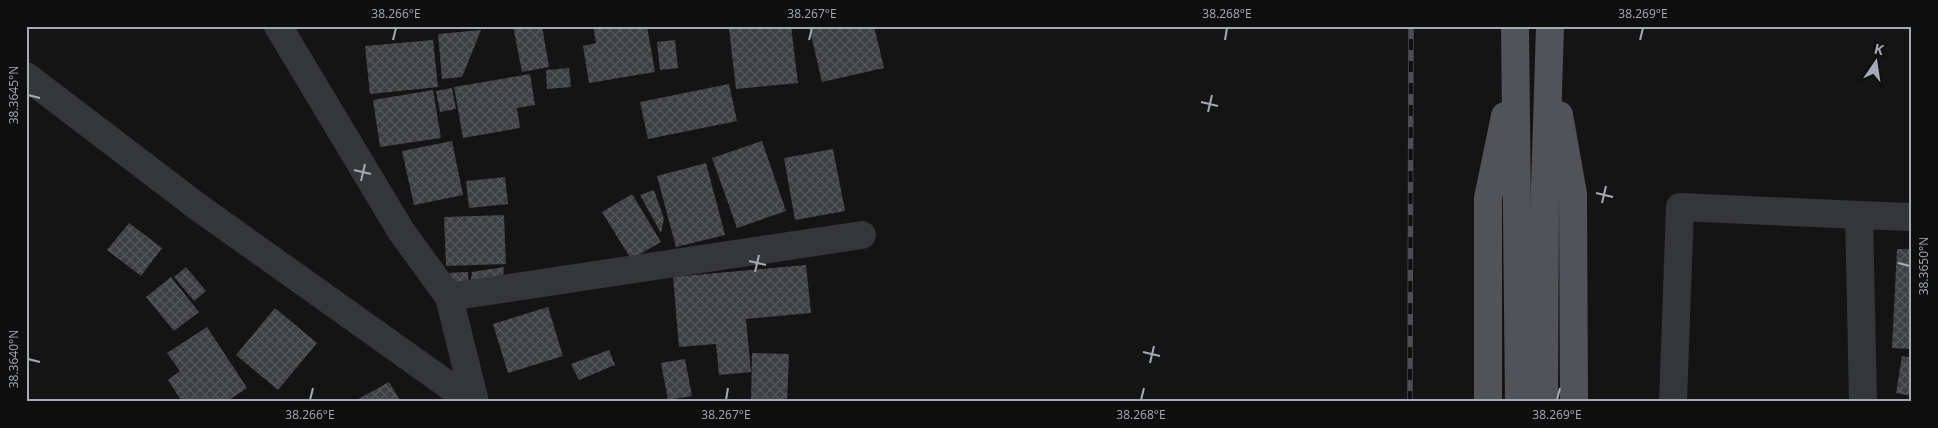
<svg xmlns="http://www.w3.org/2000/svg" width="1938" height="428" viewBox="0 0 1938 428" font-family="'Open Sans',sans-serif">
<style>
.building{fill:url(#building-cross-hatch)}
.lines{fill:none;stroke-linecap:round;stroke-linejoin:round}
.minor{stroke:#35363a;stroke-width:28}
.major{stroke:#515359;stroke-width:28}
.rail-casing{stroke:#4c4e53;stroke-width:5.5}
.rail{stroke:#0f0f10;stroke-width:4;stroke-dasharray:11;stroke-linecap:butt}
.ticks{fill:none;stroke:#a6aab5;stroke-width:2}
.neatline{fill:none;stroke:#a6aab5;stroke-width:2}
.ticks-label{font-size:12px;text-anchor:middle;fill:#a6aab5}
</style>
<defs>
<pattern id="building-cross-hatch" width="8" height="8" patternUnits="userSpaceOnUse" patternTransform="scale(1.25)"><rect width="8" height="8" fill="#3e3f42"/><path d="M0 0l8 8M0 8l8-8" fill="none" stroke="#57585b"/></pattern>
</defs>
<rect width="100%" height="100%" fill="#141415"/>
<g class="building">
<polygon points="513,26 542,26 549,67 522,72"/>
<polygon points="593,26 647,26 655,72 589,83 583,46 596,43"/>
<polygon points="751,26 791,26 798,83 736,89 729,29"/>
<polygon points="809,26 874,26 884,68 822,82"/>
<polygon points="481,30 462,77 442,79 438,34"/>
<polygon points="433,40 438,87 370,94 365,46"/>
<polygon points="675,40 678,68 660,70 657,42"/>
<polygon points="569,68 571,87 547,89 546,70"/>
<polygon points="530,74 535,105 517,108 520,128 463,138 454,87"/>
<polygon points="729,84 737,121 648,139 640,102"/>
<polygon points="452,88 456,109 440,112 436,91"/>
<polygon points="433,90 441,138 380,147 373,100"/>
<polygon points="452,141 463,195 414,205 402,151"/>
<polygon points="762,141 786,211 737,228 712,158"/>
<polygon points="833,149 845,211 795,220 784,158"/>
<polygon points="706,163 725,235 676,247 657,176"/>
<polygon points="505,177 508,204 469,208 466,181"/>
<polygon points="654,190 664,219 661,233 640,195"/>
<polygon points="632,194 661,242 631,259 602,212"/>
<polygon points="504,215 506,264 446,266 444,217"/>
<polygon points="129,223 162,248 141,276 107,250"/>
<polygon points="1897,249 1912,249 1912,349 1892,348"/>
<polygon points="806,265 811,313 746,319 751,372 719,375 716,344 679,347 673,277"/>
<polygon points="186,267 206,291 194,301 174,277"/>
<polygon points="504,267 502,286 469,291 472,272"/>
<polygon points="468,272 469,291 446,292 446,273"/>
<polygon points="171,277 199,312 174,331 146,297"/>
<polygon points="548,307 563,356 508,373 493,324"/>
<polygon points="275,308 317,343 278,390 236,355"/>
<polygon points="207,327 247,388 226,402 182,402 168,380 180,371 167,353"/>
<polygon points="609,350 615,365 579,380 571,364"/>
<polygon points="752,353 789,354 787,402 751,402"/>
<polygon points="1902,356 1912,358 1912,396 1896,393"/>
<polygon points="685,359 692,396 668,400 661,363"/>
<polygon points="389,382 401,402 353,402"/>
<polygon points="1912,399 1912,402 1883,402 1883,400"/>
</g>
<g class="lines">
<g class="minor">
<polyline points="278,26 401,231 449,297 475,402"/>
<polyline points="26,76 198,207 472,402"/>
<polyline points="449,297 862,235"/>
<polyline points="1673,402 1680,207 1859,215"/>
<polyline points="1863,402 1859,215 1912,217"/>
</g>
<g class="major">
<polyline points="1515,26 1519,402"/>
<polyline points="1559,115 1573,194 1574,402"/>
<polyline points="1488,402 1488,198 1505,116"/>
<polyline points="1544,402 1545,188 1550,26"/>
</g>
<g class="rail-casing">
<polyline id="rail" points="1410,402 1411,26"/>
</g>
<use href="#rail" class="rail"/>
</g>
<path class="ticks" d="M393,40L396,28M809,40L812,28M1225,40L1227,28M1640,40L1643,28M28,95L40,98M1201,102L1218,106M1208,112L1212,95M354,170L371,174M361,181L365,164M1596,193L1613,197M1602,203L1606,186M749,261L766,265M1898,263L1910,266M755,272L759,255M1143,352L1160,356M28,359L40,362M1150,363L1154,346M310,400L313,388M726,400L728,388M1141,400L1144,388M1557,400L1560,388"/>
<rect width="1938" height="428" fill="none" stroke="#0f0f10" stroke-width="55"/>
<g transform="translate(1876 62) rotate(13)" stroke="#0f0f10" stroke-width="4" paint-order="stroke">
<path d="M0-4L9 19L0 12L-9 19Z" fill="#a6aab5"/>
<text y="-8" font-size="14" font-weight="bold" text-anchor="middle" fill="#a6aab5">K</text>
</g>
<rect x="28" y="28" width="1882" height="372" class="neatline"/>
<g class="ticks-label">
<text x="396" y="18">38.266°E</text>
<text x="812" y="18">38.267°E</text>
<text x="1227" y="18">38.268°E</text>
<text x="1643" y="18">38.269°E</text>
<text transform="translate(14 95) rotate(-90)" y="4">38.3645°N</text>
<text transform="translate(1924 266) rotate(-90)" y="4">38.3650°N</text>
<text transform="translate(14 359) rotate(-90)" y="4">38.3640°N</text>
<text x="310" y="419">38.266°E</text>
<text x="726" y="419">38.267°E</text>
<text x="1141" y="419">38.268°E</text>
<text x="1557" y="419">38.269°E</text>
</g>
</svg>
